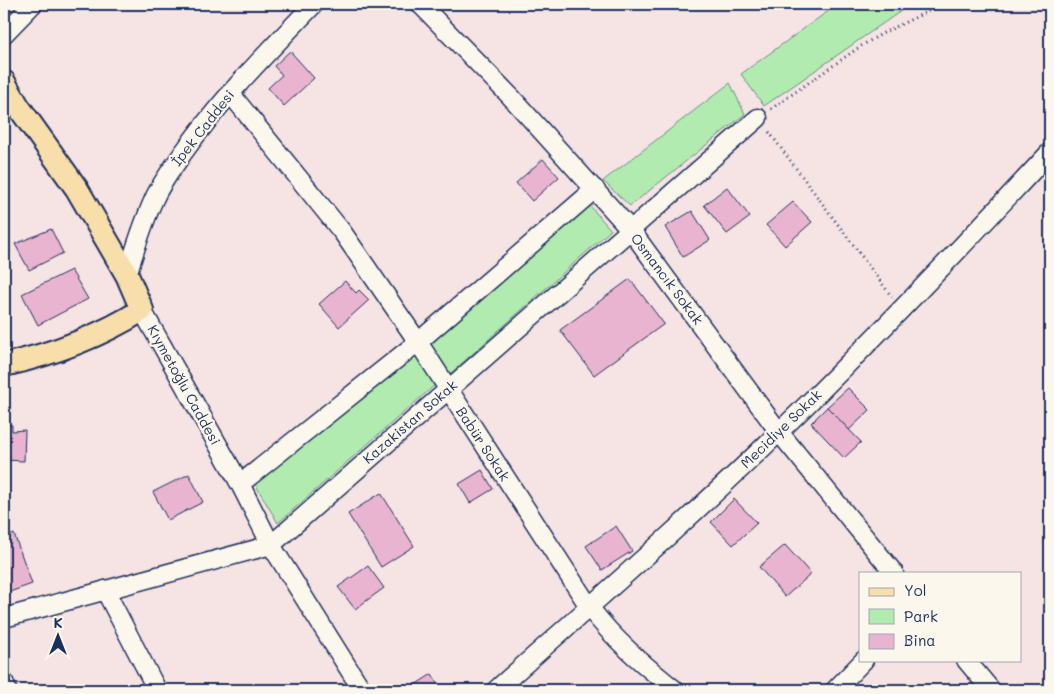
<svg xmlns="http://www.w3.org/2000/svg" width="1054" height="694" viewBox="0 0 1054 694" font-family="Mali,sans-serif">
<style>
.green{fill:#b2ebaf;stroke:#668d86}
.building{fill:#e9b4cf;stroke:#1b2f5e}
.lines{fill:none;stroke-linecap:round;stroke-linejoin:round}
.minor-casing{stroke:#1b2f5e;stroke-width:21}
.major-casing{stroke:#1b2f5e;stroke-width:26}
.path{stroke:#1b2f5e;stroke-width:3;stroke-dasharray:1 4;stroke-linecap:butt}
.minor{stroke:#fbf7ec;stroke-width:18}
.major{stroke:#f8deab;stroke-width:22}
.labels{text-anchor:middle;stroke-width:4.5;stroke-linejoin:round;paint-order:stroke}
.street-label{font-size:14px;fill:#1b2f5e;stroke:#fbf7ec}
</style>
<rect width="100%" height="100%" fill="#f6e3e3"/>
<filter id="ink" filterUnits="userSpaceOnUse"><feTurbulence type="fractalNoise" baseFrequency=".02" numOctaves="2"/><feDisplacementMap in="SourceGraphic" scale="10" xChannelSelector="R" yChannelSelector="G"/><feConvolveMatrix kernelMatrix="1 2 1 2 8 2 1 2 1" color-interpolation-filters="sRGB"/></filter>
<g filter="url(#ink)">
<g class="green">
<polygon points="838,4 911,4 764,106 741,74"/>
<polygon points="730,83 745,114 630,206 603,181"/>
<polygon points="589,205 611,230 450,374 427,340"/>
<polygon points="415,352 436,384 278,523 255,484"/>
</g>
<g class="building">
<polygon points="290,51 314,78 284,106 268,88 282,75 274,66"/>
<polygon points="543,159 559,177 532,201 516,183"/>
<polygon points="727,187 750,217 727,234 704,205"/>
<polygon points="793,202 812,222 785,246 766,225"/>
<polygon points="692,211 710,240 683,257 665,227"/>
<polygon points="51,229 63,253 29,270 15,244"/>
<polygon points="71,270 88,299 38,325 22,294"/>
<polygon points="630,279 664,324 594,375 560,330"/>
<polygon points="345,281 356,293 359,290 369,300 339,327 319,304"/>
<polygon points="848,388 870,410 849,430 827,407"/>
<polygon points="827,407 861,442 844,458 811,423"/>
<polygon points="4,424 12,425 12,431 25,430 24,461 4,460"/>
<polygon points="482,470 493,489 470,503 459,484"/>
<polygon points="189,474 203,502 168,520 153,492"/>
<polygon points="381,493 414,546 381,567 348,514"/>
<polygon points="734,499 757,523 733,545 711,522"/>
<polygon points="616,526 632,551 602,570 586,546"/>
<polygon points="14,534 32,584 4,594 4,538"/>
<polygon points="785,545 811,574 785,597 759,567"/>
<polygon points="368,566 384,588 355,609 338,587"/>
<polygon points="432,674 442,690 407,690"/>
</g>
<g class="lines">
<g class="minor-casing">
<g id="minor">
<polyline points="420,4 511,97 630,229 779,432 894,573"/>
<polyline points="4,34 33,4"/>
<path d="M230,93L343,233L418,342L590,608C614,640 644,665 675,690"/>
<path d="M127,275C135,249 143,223 154,199C161,183 173,168 183,153C221,99 268,52 314,4"/>
<polyline points="142,310 240,484 271,545 362,690"/>
<polyline points="240,484 418,342 595,189"/>
<polyline points="105,590 157,690"/>
<polyline points="4,618 271,545 758,118"/>
<polyline points="966,660 991,690"/>
<polyline points="4,682 7,690"/>
<path d="M496,690C591,605 688,521 780,431C873,341 962,247 1050,152"/>
<polyline points="835,690 864,660"/>
</g>
</g>
<g class="major-casing">
<path id="major" d="M4,82L18,106L77,189L127,275L142,310C99,337 53,354 4,365"/>
</g>
<g class="path">
<polyline points="771,109 861,46 885,32 943,4"/>
<polyline points="769,132 892,297"/>
</g>
<use href="#minor" class="minor"/>
<use href="#major" class="major"/>
</g>
</g>
<g class="labels">
<g class="street-label">
<text transform="translate(203 128) rotate(-52)" y="5">İpek Caddesi</text>
<text transform="translate(667 279) rotate(53)" y="5">Osmancık Sokak</text>
<text transform="translate(184 385) rotate(61)" y="5">Kıymetoğlu Caddesi</text>
<text transform="translate(410 422) rotate(-41)" y="5">Kazakistan Sokak</text>
<text transform="translate(781 429) rotate(-44)" y="5">Mecidiye Sokak</text>
<text transform="translate(483 444) rotate(57)" y="5">Babür Sokak</text>
</g>
</g>
<rect width="1054" height="694" fill="none" stroke="#fbf7ec" stroke-width="20"/>
<rect x="10" y="10" width="1034" height="674" fill="none" stroke="#1b2f5e" stroke-width="2" filter="url(#ink)"/>
<rect x="859" y="572" width="162" height="90" fill="#fbf7ec" stroke="#a1a7b3"/>
<rect x="869" y="588" width="25" height="8" fill="#f8deab" stroke="#a1a7b3"/>
<text x="904" y="596" font-size="15" fill="#1b2f5e">Yol</text>
<rect x="869" y="609" width="25" height="15" fill="#b2ebaf" stroke="#a1a7b3"/>
<text x="904" y="622" font-size="15" fill="#1b2f5e">Park</text>
<rect x="869" y="634" width="25" height="15" fill="#e9b4cf" stroke="#a1a7b3"/>
<text x="904" y="646" font-size="15" fill="#1b2f5e">Bina</text>
<g transform="translate(58 636)" stroke="#fbf7ec" stroke-width="4" paint-order="stroke">
<path d="M0-4L9 19L0 12L-9 19Z" fill="#1b2f5e"/>
<text y="-8" font-size="14" font-weight="bold" text-anchor="middle" fill="#1b2f5e">K</text>
</g>
</svg>
